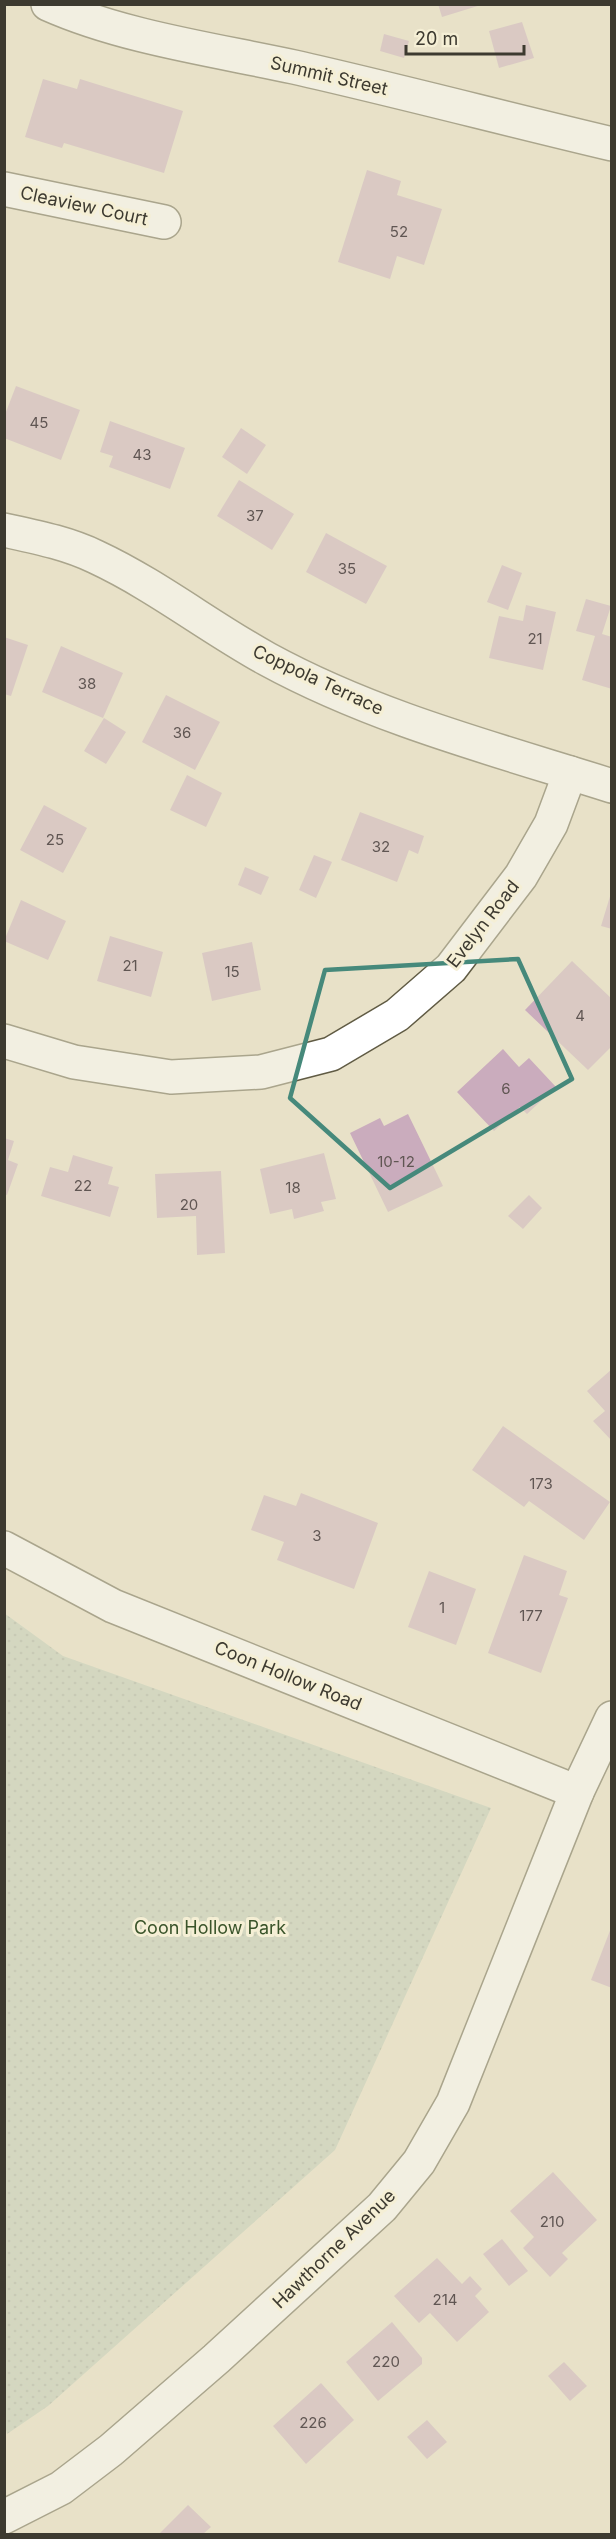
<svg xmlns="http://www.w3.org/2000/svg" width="616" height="2539" viewBox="0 0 616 2539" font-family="Inter,sans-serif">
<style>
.park{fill:url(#park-dots)}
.building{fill:#caacbd}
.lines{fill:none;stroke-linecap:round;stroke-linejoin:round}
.minor-casing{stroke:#605b44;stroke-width:36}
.tertiary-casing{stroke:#605b44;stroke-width:36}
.minor{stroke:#fff;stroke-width:33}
.tertiary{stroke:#fff;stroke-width:33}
.marked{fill:none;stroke:#46897b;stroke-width:4.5;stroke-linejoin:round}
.labels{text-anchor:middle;stroke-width:6;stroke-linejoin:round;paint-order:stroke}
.number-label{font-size:15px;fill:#605653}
.street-label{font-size:18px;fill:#3d3a30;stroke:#f5efd5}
.park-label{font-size:18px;fill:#3a542a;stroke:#f5efd5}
</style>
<defs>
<pattern id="park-dots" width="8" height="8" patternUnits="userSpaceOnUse" patternTransform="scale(1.5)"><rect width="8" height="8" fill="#bdcab7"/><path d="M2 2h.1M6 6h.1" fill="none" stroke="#a3ae9e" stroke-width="1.8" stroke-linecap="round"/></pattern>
</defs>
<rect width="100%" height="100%" fill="#e8e1c8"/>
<polygon class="park" points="4,1613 63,1656 491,1808 335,2150 48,2406 7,2434 4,2420"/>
<g class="building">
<polygon points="438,4 481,4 481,5 442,17"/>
<polygon points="522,22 534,58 499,68 489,31"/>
<polygon points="384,34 409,41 404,58 380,51"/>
<polygon points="43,79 77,89 80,79 183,111 164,173 64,143 62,148 25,137"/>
<polygon points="367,170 401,181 397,195 442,209 424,265 397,256 390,279 338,262"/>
<polygon points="16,386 80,410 61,460 4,438 4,417"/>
<polygon points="110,421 185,448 170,489 109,467 113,456 100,452"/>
<polygon points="241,428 266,445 247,474 222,457"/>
<polygon points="239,480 294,514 272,550 217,516"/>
<polygon points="326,533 387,566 366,604 306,572"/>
<polygon points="502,565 522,573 508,610 487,602"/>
<polygon points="586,599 611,606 602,634 612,637 612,689 582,680 595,636 576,631"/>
<polygon points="526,605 556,612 543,670 489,658 499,616 523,621"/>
<polygon points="4,637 28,645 11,696 4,694"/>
<polygon points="61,646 123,673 103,718 42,692"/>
<polygon points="166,695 220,722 195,770 142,742"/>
<polygon points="104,718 126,732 106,764 84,751"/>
<polygon points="187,775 222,793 206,827 170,810"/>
<polygon points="44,805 87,828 63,873 20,850"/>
<polygon points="360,812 424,836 418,854 409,850 397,882 341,860"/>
<polygon points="314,855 332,862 316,898 299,890"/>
<polygon points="245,867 269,877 261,895 238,885"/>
<polygon points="611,893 612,893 612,929 601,926"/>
<polygon points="21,900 66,921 48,960 4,941"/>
<polygon points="110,936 163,952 151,997 97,981"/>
<polygon points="252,942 261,990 212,1001 202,953"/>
<polygon points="572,961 612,999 612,1046 588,1070 525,1010"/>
<polygon points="503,1049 519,1067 529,1058 556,1087 527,1114 520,1107 494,1131 457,1092"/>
<polygon points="408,1114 443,1186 388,1212 350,1133 380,1118 384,1126"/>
<polygon points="4,1138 14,1141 8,1160 18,1164 7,1195 4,1194"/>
<polygon points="324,1153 336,1199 321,1202 324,1211 294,1219 292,1209 270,1214 260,1169"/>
<polygon points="73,1155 113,1167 108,1184 119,1187 110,1217 41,1196 50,1167 68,1172"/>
<polygon points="221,1171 225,1253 197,1255 196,1216 157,1218 155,1174"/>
<polygon points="529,1195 542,1208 523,1229 508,1216"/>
<polygon points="612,1369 612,1441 593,1421 605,1411 587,1391"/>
<polygon points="503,1426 610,1502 584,1540 529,1501 524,1507 472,1470"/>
<polygon points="301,1493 378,1523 354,1589 277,1560 284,1542 251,1530 264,1495 296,1506"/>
<polygon points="524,1555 567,1571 559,1595 568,1598 541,1673 488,1653"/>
<polygon points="429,1571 476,1589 456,1645 408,1627"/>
<polygon points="611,1928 612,1928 612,1988 591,1980"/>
<polygon points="553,2172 597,2220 562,2253 568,2259 550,2277 523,2248 534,2237 510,2211"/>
<polygon points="502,2239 528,2271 509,2286 483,2254"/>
<polygon points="437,2258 462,2284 470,2276 482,2289 475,2296 489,2312 457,2342 430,2313 419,2323 394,2296"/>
<polygon points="392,2322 422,2358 422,2364 378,2401 346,2362"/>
<polygon points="564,2362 587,2386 570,2401 548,2376"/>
<polygon points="321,2383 354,2420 306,2464 273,2426"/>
<polygon points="427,2420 447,2442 427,2459 407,2437"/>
<polygon points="188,2505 211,2527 203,2534 159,2534"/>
</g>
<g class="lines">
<g class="minor-casing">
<g id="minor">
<path d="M48,4C122,37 215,50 294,67C400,91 506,119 612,144"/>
<polyline points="4,189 164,222"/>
<path d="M4,530C36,537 67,543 96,557C156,585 209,627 267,659C375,718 495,749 612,786"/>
<polyline points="4,1041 74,1062 171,1077 261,1072 331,1054 397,1015 451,968 521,876 551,824 570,773"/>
<polyline points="4,1548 113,1606 577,1792"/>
</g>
</g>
<g class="tertiary-casing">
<polyline id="tertiary" points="4,2517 61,2488 111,2450 216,2359 382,2207 419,2162 453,2103 577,1792 612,1718"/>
</g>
<use href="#minor" class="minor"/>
<use href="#tertiary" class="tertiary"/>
</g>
<path d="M0 0H616V2539H0ZM518,959L572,1079L390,1188L290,1098L325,970Z" fill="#e8e1c8" fill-opacity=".55" fill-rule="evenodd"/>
<path class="marked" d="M518,959L572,1079L390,1188L290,1098L325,970Z"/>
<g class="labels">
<g class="number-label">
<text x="399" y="237">52</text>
<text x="39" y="428">45</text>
<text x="142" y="460">43</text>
<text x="255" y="521">37</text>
<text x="347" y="574">35</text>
<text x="535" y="644">21</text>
<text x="87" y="689">38</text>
<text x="182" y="738">36</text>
<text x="55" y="845">25</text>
<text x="381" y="852">32</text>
<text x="130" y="971">21</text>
<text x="232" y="977">15</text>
<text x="580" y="1021">4</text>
<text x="506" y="1094">6</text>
<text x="396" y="1167">10-12</text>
<text x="83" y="1191">22</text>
<text x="293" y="1193">18</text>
<text x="189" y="1210">20</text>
<text x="541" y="1489">173</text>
<text x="317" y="1541">3</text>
<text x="442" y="1613">1</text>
<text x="531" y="1621">177</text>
<text x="552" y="2227">210</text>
<text x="445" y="2305">214</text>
<text x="386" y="2367">220</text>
<text x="313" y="2428">226</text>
</g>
<g class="street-label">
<text transform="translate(329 76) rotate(13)" y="6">Summit Street</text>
<text transform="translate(84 206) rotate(12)" y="6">Cleaview Court</text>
<text transform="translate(318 680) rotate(25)" y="6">Coppola Terrace</text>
<text transform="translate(483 924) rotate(-52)" y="6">Evelyn Road</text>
<text transform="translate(288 1676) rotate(22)" y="6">Coon Hollow Road</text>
<text transform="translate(334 2249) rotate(-44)" y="6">Hawthorne Avenue</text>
</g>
<g class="park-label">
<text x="210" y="1934">Coon Hollow Park</text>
</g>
</g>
<rect width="616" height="2539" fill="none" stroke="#3d3a30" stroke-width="12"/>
<path d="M406 45v9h118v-9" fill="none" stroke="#3d3a30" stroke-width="3"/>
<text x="415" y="45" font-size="18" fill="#3d3a30" stroke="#f5efd5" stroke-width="4.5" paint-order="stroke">20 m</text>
</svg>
